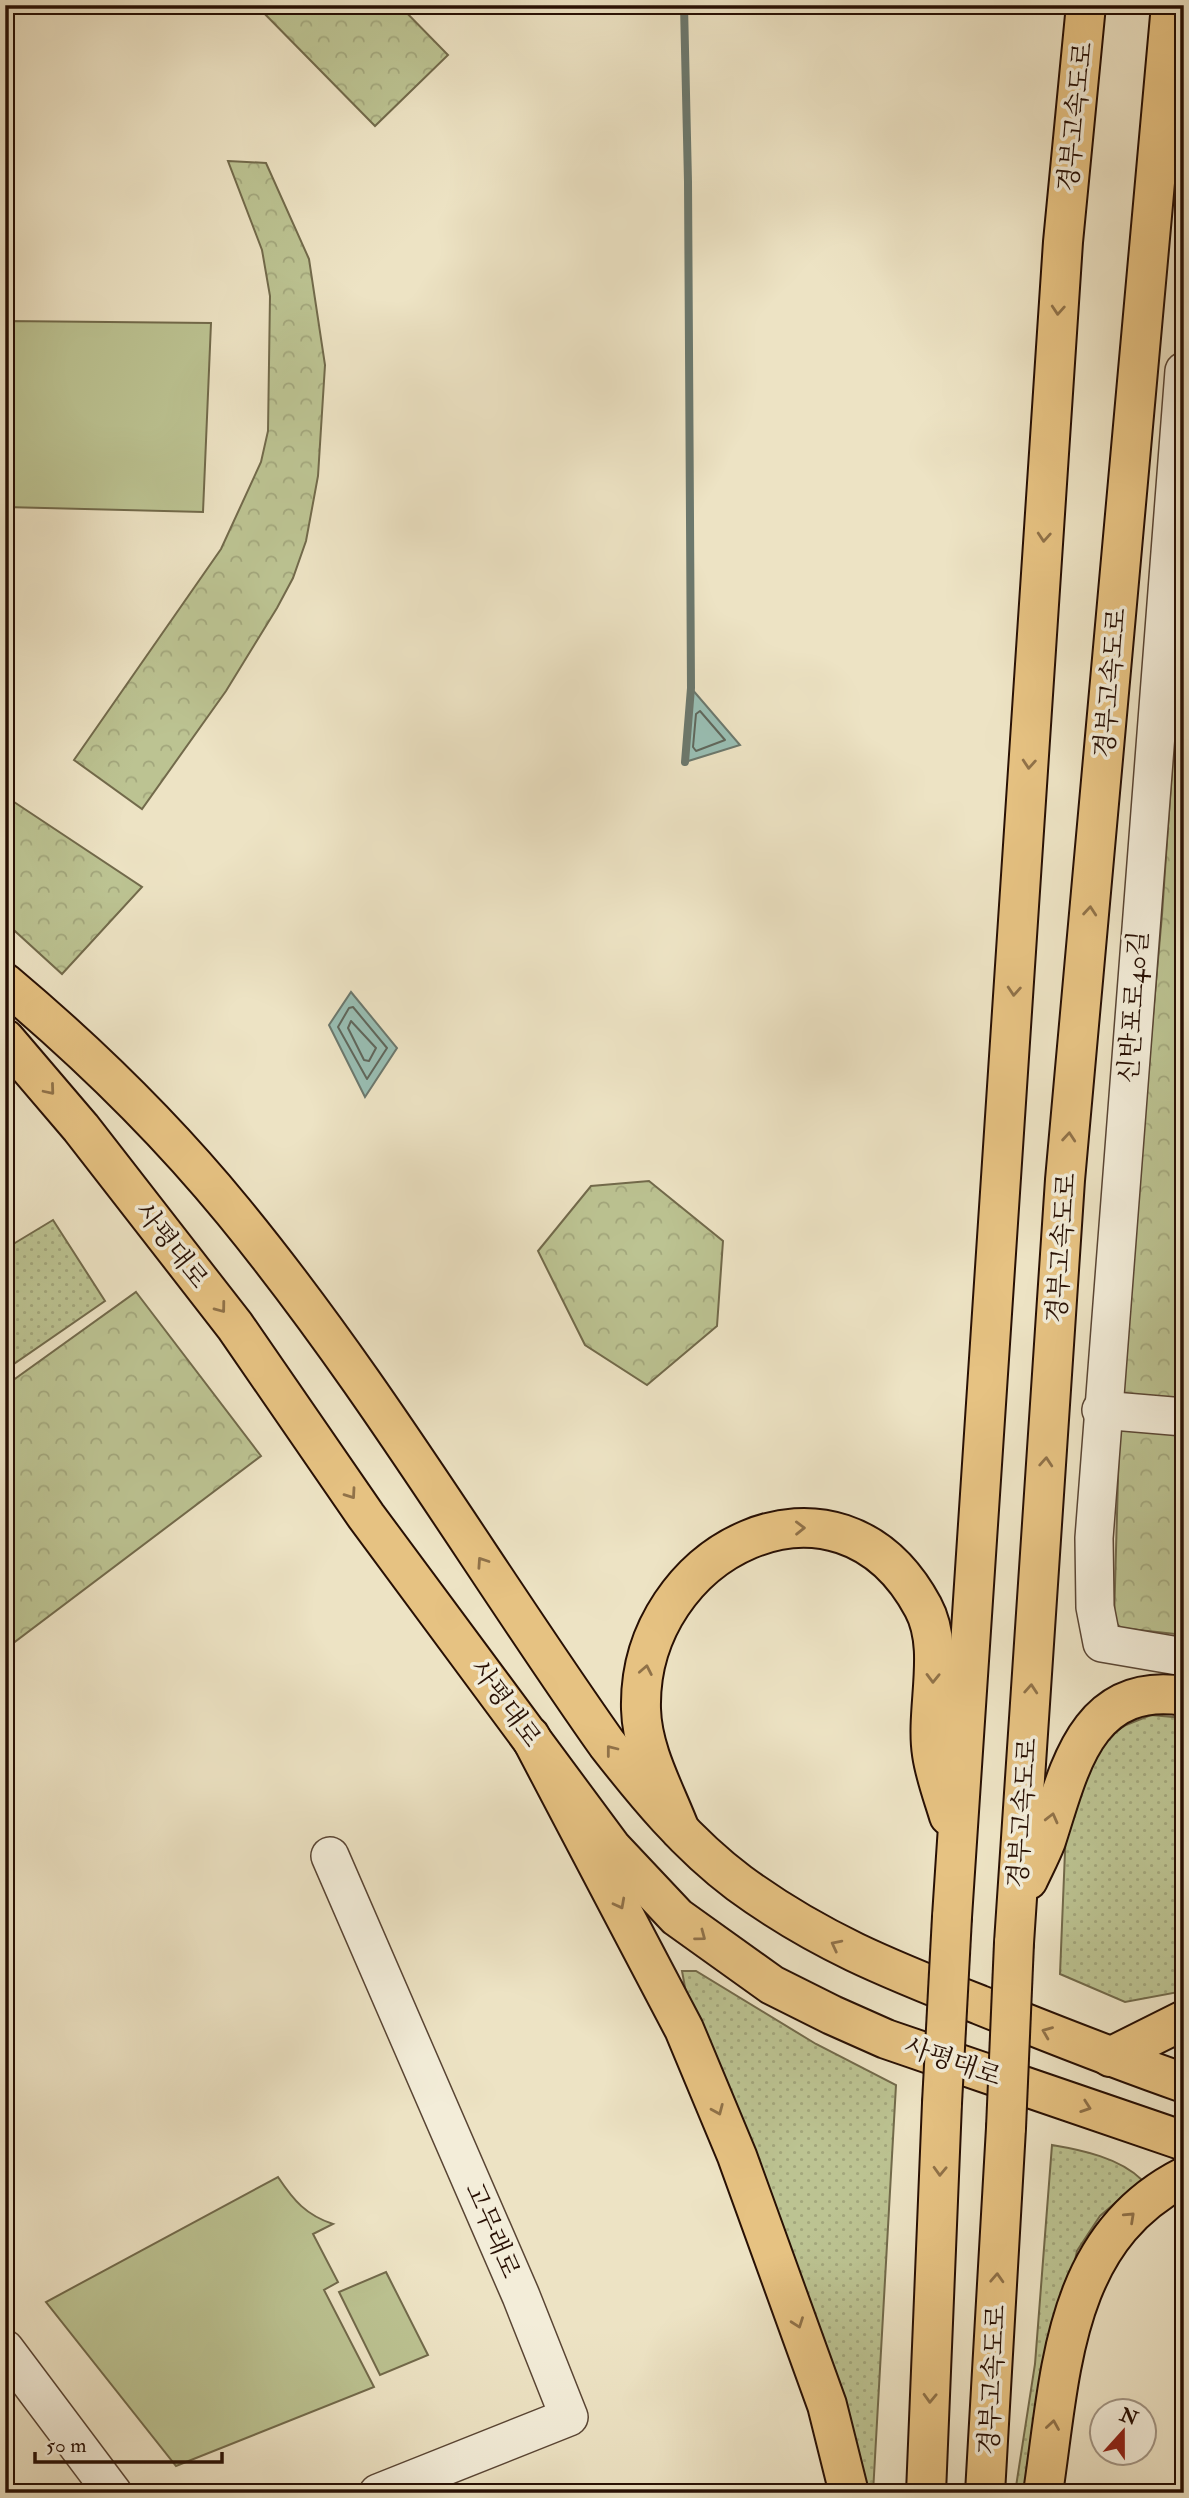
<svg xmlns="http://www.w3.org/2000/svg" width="1189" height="2498" viewBox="0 0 1189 2498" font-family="'IM FELL Double Pica','Noto Serif KR',serif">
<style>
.grass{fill:url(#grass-dots);stroke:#726a4b;stroke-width:2}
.park{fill:url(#park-crowns);stroke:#726a4b;stroke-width:2}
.garden{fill:#bcc392;stroke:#726a4b;stroke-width:2}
.water{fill:#99beb3;stroke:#6c786d;stroke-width:2}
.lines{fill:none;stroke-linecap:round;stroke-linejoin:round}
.shore{stroke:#60675c;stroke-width:2}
.stream{stroke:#6c786d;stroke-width:8}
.minor-casing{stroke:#594534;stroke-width:40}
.major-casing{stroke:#281004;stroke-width:42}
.highway-casing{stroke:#281004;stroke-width:42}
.minor{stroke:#f3edd9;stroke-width:37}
.major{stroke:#e6c282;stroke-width:38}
.highway{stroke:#e6c282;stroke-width:38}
.highway-bridge-casing{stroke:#281004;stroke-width:42;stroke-linecap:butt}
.highway-bridge{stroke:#e6c282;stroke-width:38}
.oneway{stroke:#907249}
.labels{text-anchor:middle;stroke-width:7;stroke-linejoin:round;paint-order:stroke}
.street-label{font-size:26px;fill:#281004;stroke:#f3edd9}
</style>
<defs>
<pattern id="grass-dots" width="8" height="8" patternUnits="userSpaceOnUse" patternTransform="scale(1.75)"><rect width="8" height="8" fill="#bcc392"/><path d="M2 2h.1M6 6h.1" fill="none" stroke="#a2a67c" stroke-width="1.8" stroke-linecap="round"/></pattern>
<pattern id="park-crowns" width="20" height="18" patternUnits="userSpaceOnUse" patternTransform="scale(1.75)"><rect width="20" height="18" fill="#bcc392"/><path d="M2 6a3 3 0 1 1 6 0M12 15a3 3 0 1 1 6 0" fill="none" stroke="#a2a67c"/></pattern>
</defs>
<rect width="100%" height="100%" fill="#ede3c4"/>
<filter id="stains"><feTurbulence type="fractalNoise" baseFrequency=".00286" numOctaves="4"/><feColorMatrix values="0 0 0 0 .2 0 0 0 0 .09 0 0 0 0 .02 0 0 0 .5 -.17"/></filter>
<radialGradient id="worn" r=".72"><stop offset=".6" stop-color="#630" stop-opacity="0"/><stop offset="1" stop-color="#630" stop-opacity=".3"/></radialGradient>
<g class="grass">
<polygon points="53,1220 105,1301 5,1370 5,1249"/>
<polygon points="1151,1715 1184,1718 1184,1991 1125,2002 1060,1974 1066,1827 1100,1742 1126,1725"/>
<polygon points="682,1971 696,1971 816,2044 896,2085 873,2493 856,2493 691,2020"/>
<path d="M1052,2145C1082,2150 1120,2158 1142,2180L1100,2216L1077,2251L1060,2332L1034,2493H1015L1035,2364Z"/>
</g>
<g class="park">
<polygon points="256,5 399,5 448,55 375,126"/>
<polygon points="228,161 266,163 309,259 325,365 318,476 306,541 293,578 277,608 226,691 142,809 74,760 221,549 261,462 268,431 270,296 262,250"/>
<polygon points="1184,591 1184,1635 1121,1628 1114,1621 1121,1372 1162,915"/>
<polygon points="5,796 142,887 62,974 5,922"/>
<polygon points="649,1181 723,1241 717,1326 647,1385 585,1345 538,1251 591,1186"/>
<polygon points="136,1292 261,1456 12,1644 5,1634 5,1386"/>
</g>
<g class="garden">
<polygon points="5,321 211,323 203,512 5,507"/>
<path d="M278,2177C294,2201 306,2215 333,2224L313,2234L338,2282L324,2290L374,2387L176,2466L46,2302Z"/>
<polygon points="386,2272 428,2355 380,2375 339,2292"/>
</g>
<g class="water">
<polygon points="691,688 740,745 685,762"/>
<polygon points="351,992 397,1048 365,1097 329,1025"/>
</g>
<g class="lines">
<g class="shore">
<polygon points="700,711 725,740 696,751 693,747 696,714"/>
<polygon points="353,1007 387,1048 367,1079 338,1027 349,1008"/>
<polygon points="351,1021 376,1048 369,1061 364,1060 348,1028"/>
</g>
<polyline class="stream" points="684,5 688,182 691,688 685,762"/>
<g class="minor-casing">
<g id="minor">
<polyline points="1184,371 1094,1538 1095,1607 1102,1643 1184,1657"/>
<polyline points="1101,1410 1184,1417"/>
<polyline points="330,1856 521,2296 569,2417 378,2493"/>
<polyline points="5,2349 113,2493"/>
</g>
</g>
<g class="major-casing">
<g id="major">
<path d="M5,983C87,1052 165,1128 233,1211C371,1379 482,1567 607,1744C646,1794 687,1844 739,1883C818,1941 889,1969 980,2005C1047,2032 1115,2059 1184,2083"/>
<polyline points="5,1039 81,1128 235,1326 366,1516 612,1848 677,1917 772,1985 832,2015 886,2039 1184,2141"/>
</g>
</g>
<g class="highway-casing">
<g id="highway">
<polyline points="530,1736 684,2029 737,2156 827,2405 849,2493"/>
<path d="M680,1830C665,1791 642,1751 641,1709C637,1551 838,1449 923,1607C946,1649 925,1709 932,1754C935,1775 943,1796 949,1816"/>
<path d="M1028,1880C1034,1867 1041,1854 1046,1841C1069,1770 1086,1681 1184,1696"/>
<polyline points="952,1917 1063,242 1086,5"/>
<polyline points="1014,1943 1065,1180 1171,5"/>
<polyline points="1110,2057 1184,2020"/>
<polyline points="926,2493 942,2103"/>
<polyline points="985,2493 1006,2128"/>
<path d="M1043,2493C1061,2374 1062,2239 1184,2177"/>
</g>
</g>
<use href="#minor" class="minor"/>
<use href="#major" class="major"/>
<use href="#highway" class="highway"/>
<g class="highway-bridge-casing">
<g id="highway-bridge">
<polyline points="942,2103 952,1917"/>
<polyline points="1006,2128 1014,1943"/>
</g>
</g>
<use href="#highway-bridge" class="highway-bridge"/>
</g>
<defs><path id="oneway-chevron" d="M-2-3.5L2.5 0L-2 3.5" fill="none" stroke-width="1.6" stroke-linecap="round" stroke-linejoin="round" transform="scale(1.75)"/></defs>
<g class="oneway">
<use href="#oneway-chevron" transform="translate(1058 310) rotate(94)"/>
<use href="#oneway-chevron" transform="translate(1044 537) rotate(94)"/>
<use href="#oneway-chevron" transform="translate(1029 764) rotate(94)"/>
<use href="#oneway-chevron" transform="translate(1090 911) rotate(-85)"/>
<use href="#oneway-chevron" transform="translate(1014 991) rotate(94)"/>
<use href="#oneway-chevron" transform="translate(50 1090) rotate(50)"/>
<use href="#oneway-chevron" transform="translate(1069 1137) rotate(-85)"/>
<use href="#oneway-chevron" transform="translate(221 1308) rotate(53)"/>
<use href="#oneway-chevron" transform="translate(1046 1462) rotate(-86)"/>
<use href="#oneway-chevron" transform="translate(351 1494) rotate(55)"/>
<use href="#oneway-chevron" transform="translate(800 1528) rotate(-1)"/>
<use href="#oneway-chevron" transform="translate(482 1562) rotate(-124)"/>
<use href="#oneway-chevron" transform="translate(646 1670) rotate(-79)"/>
<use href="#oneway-chevron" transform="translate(933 1678) rotate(91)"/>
<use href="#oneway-chevron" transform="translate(1031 1689) rotate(-86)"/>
<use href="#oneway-chevron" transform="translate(611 1750) rotate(-128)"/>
<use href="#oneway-chevron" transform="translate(1052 1818) rotate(-76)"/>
<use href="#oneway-chevron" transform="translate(620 1904) rotate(62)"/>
<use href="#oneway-chevron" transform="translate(701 1936) rotate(37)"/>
<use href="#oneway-chevron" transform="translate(836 1945) rotate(-153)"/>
<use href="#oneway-chevron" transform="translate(1047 2032) rotate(-158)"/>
<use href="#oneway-chevron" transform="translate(1086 2107) rotate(19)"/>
<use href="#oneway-chevron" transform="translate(718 2110) rotate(67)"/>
<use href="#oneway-chevron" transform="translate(940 2171) rotate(92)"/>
<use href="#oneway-chevron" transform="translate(1130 2217) rotate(-43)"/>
<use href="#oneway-chevron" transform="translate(997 2278) rotate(-87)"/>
<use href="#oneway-chevron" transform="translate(798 2323) rotate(70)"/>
<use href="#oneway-chevron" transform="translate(930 2398) rotate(92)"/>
<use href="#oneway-chevron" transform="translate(1053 2425) rotate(-81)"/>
</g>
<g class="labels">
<g class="street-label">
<text transform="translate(1075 117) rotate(-84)" y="9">경부고속도로</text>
<text transform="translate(1110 683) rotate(-85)" y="9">경부고속도로</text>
<text transform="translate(1133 1007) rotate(-86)" y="9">신반포로40길</text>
<text transform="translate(172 1245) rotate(52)" y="9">사평대로</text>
<text transform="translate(1061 1248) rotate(-86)" y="9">경부고속도로</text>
<text transform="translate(506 1703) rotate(54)" y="9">사평대로</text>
<text transform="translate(1022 1813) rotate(-86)" y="9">경부고속도로</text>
<text transform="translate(953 2061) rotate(19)" y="9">사평대로</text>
<text transform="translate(493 2230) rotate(67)" y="9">고무래로</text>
<text transform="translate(992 2380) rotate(-87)" y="9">경부고속도로</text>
</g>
</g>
<rect width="1189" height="2498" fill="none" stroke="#ede3c4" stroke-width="28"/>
<rect x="7" y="7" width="1175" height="2484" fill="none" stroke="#281004" stroke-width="3.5"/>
<rect x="14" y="14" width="1161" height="2470" fill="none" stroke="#281004" stroke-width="2"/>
<g transform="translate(1123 2432) rotate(21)"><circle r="33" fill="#f3edd9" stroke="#a29584" stroke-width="2"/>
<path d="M0-5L12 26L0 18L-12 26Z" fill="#8f2418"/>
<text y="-10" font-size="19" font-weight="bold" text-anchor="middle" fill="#281004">N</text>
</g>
<path d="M35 2452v10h187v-10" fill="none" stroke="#281004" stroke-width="3.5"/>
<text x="46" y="2452" font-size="21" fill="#281004" stroke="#f3edd9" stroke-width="5" paint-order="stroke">50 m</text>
<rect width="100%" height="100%" filter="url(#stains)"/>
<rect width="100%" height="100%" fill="url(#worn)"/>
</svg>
